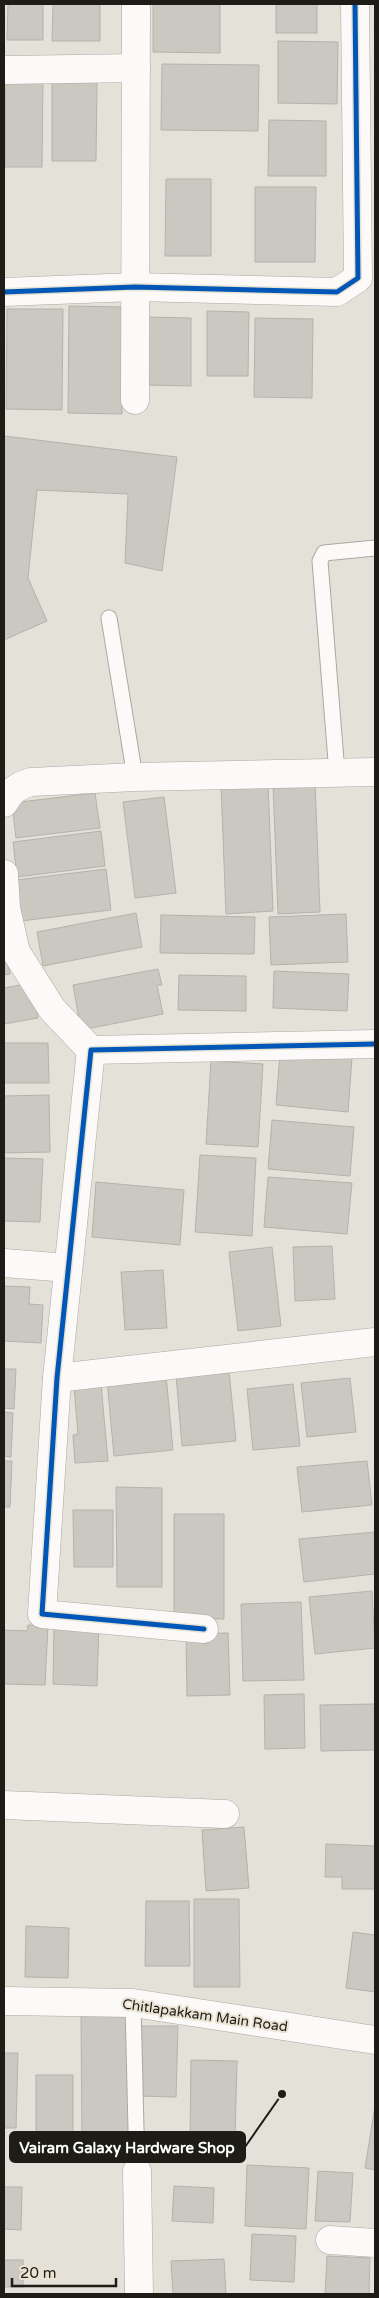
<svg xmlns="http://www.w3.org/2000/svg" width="379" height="2298" viewBox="0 0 379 2298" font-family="'Varela Round',sans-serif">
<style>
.building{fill:#cbc8c2;stroke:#b5b2ab}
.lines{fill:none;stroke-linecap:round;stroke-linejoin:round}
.service-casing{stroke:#aaa8a2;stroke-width:17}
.minor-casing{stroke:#aaa8a2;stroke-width:29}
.tertiary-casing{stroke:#aaa8a2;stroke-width:29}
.service{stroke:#fbfaf9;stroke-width:15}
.minor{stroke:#fbfaf9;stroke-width:28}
.tertiary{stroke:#fbfaf9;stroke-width:28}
.cycleway-casing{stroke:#e9e3d3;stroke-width:8}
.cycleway{stroke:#0057b8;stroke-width:5}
.labels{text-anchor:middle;stroke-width:4;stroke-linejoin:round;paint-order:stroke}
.street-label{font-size:14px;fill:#1e1c16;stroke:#e9e3d3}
.leader{fill:none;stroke:#1e1c16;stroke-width:2}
.callout-dot{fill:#1e1c16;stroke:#e9e3d3;stroke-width:2}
.callout{fill:#1e1c16;stroke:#1e1c16;stroke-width:2}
.callout-label{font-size:15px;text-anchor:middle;font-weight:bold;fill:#fff}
</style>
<rect width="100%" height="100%" fill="#e4e1d8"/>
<g class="building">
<polygon points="8,4 43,4 43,40 7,40"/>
<polygon points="53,4 100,4 100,41 52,41"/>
<polygon points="153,4 220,4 220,53 153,52"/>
<rect x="276" y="4" width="41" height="29"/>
<polygon points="278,41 338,42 337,104 278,103"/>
<polygon points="162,64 259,65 258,131 161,130"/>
<polygon points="5,79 43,79 42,167 5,167"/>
<polygon points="52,82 97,82 96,161 52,161"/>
<polygon points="269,120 326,121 326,176 268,176"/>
<polygon points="166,179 211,179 211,256 165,256"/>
<polygon points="255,187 316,187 315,262 255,262"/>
<polygon points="69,306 123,307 122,414 68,413"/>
<polygon points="7,309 63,309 62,410 6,409"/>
<polygon points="207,311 249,312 248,376 207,376"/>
<polygon points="147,317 191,318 191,386 146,385"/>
<polygon points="255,318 313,319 312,398 254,397"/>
<polygon points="4,436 177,457 162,571 125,563 128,494 37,490 28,578 47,621 4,640"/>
<polygon points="315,782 320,912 278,914 273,784"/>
<polygon points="268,783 273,911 226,914 221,784"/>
<polygon points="95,793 100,828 16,838 12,803"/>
<polygon points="164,797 176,893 135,898 123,802"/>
<polygon points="101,831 105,866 17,877 13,842"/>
<polygon points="106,869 111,910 21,921 16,880"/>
<polygon points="136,913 142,947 43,966 37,932"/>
<polygon points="346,914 348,962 271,965 269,917"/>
<polygon points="161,915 255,917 254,954 160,953"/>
<polygon points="4,942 10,974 4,975"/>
<polygon points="158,969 162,985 157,985 163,1014 81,1030 73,985"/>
<polygon points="274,971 349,974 347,1011 273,1008"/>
<polygon points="179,975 246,976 246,1011 178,1010"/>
<polygon points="31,983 38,1018 4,1024 4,988"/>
<polygon points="4,1043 48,1043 49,1083 4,1083"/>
<polygon points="280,1053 352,1058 348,1112 276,1105"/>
<polygon points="211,1061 263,1064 258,1147 206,1144"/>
<polygon points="49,1095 50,1152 4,1153 4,1096"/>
<polygon points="272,1120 354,1127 350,1176 268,1169"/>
<polygon points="200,1155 256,1158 252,1236 195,1232"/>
<polygon points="4,1158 43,1159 40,1222 4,1221"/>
<polygon points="268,1177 352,1183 347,1234 264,1227"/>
<polygon points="96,1182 184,1190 180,1245 92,1237"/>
<polygon points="332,1246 335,1299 295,1301 293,1247"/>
<polygon points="272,1247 281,1326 238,1331 229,1252"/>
<polygon points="163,1270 167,1328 125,1330 121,1272"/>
<polygon points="4,1286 30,1287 29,1304 43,1305 41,1343 4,1341"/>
<polygon points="4,1369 16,1369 14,1409 4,1408"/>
<polygon points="229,1371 236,1441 182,1446 176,1375"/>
<polygon points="166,1374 173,1450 114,1456 107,1380"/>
<polygon points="350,1378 356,1432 307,1437 301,1383"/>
<polygon points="101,1384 108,1461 75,1463 73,1435 78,1434 74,1387"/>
<polygon points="293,1384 300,1446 253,1450 247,1389"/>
<polygon points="4,1412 13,1413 11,1457 4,1456"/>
<polygon points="4,1461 12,1461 10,1507 4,1507"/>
<polygon points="367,1461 372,1505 302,1512 297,1467"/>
<polygon points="116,1487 162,1488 162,1587 117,1587"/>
<polygon points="73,1510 113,1510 113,1567 74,1567"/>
<polygon points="174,1514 224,1514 224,1619 174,1618"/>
<polygon points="375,1532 375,1574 304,1582 299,1539"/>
<polygon points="372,1591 375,1648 315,1654 309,1597"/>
<polygon points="301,1602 304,1680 243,1681 241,1604"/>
<polygon points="54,1623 99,1624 97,1686 53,1684"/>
<polygon points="28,1625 48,1626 45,1685 4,1684 4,1630 27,1631"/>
<polygon points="228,1633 230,1695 187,1696 186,1634"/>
<polygon points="304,1694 305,1748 265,1749 264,1695"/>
<polygon points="375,1704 375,1750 321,1751 320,1705"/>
<polygon points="244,1827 249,1888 206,1891 202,1830"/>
<polygon points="326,1844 375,1846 375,1889 342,1889 342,1877 325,1877"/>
<polygon points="194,1899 239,1899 240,1987 194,1987"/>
<polygon points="146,1901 189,1901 190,1966 145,1966"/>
<polygon points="26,1926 69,1928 68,1978 25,1977"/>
<polygon points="353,1932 375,1935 375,1992 346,1988"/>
<polygon points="81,2014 130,2014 130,2152 82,2152"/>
<polygon points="139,2026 178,2026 176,2097 138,2096"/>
<polygon points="4,2053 18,2053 16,2128 4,2128"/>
<polygon points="191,2060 237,2061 235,2138 190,2137"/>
<rect x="36" y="2075" width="37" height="61"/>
<polygon points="375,2106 375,2170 365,2168"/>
<polygon points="247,2165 309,2168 306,2229 245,2226"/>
<polygon points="318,2171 353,2173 350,2222 315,2221"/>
<polygon points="174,2186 214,2188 213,2223 172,2221"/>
<polygon points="4,2187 22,2187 21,2230 4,2229"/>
<polygon points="252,2234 296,2236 294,2282 250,2280"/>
<polygon points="327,2256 370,2258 369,2294 325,2294"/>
<polygon points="224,2259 226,2294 173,2294 171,2261"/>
<rect x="4" y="2260" width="19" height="27"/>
</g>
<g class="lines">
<g class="service-casing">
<g id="service">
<polyline points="109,618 135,777"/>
<polyline points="337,773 320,561 324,553 375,548"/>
<polyline points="133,2003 137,2171"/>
</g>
</g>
<g class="minor-casing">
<g id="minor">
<polyline points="7,70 136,68"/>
<polyline points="4,292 135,287 337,292 358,278 355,4"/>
<polyline points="135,400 136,4"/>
<path d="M4,803C10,791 18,786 31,782L135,777L375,772"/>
<polyline points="4,874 6,908 16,952 52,1009 91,1050"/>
<polyline points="4,1263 68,1268"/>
<polyline points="57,1378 375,1342"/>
<polyline points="204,1629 42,1614 57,1378 91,1050 375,1044"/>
<polyline points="4,1805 225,1814"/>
<polyline points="137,2171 139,2294"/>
<polyline points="330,2240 375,2243"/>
</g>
</g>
<g class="tertiary-casing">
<polyline id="tertiary" points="4,2001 133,2003 375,2040"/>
</g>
<use href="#service" class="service"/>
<use href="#minor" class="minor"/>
<use href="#tertiary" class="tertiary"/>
<g class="cycleway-casing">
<g id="cycleway">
<polyline points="4,292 135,287 337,292 358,278 355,4"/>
<polyline points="204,1629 42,1614 57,1378 91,1050 375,1044"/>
</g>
</g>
<use href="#cycleway" class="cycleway"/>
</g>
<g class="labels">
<g class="street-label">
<text transform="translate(205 2015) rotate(8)" y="5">Chitlapakkam Main Road</text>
</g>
</g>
<path class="leader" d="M282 2094L245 2147"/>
<circle class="callout-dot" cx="282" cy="2094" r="5"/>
<rect class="callout" x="10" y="2132" width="235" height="30" rx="5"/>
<g class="callout-label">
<text x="127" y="2153">Vairam Galaxy Hardware Shop</text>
</g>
<rect width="379" height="2298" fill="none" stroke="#1e1c16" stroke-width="10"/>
<path d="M12 2278v8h104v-8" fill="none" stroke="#1e1c16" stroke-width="2.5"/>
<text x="20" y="2278" font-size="15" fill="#1e1c16" stroke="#e9e3d3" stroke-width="4" paint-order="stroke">20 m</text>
</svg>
